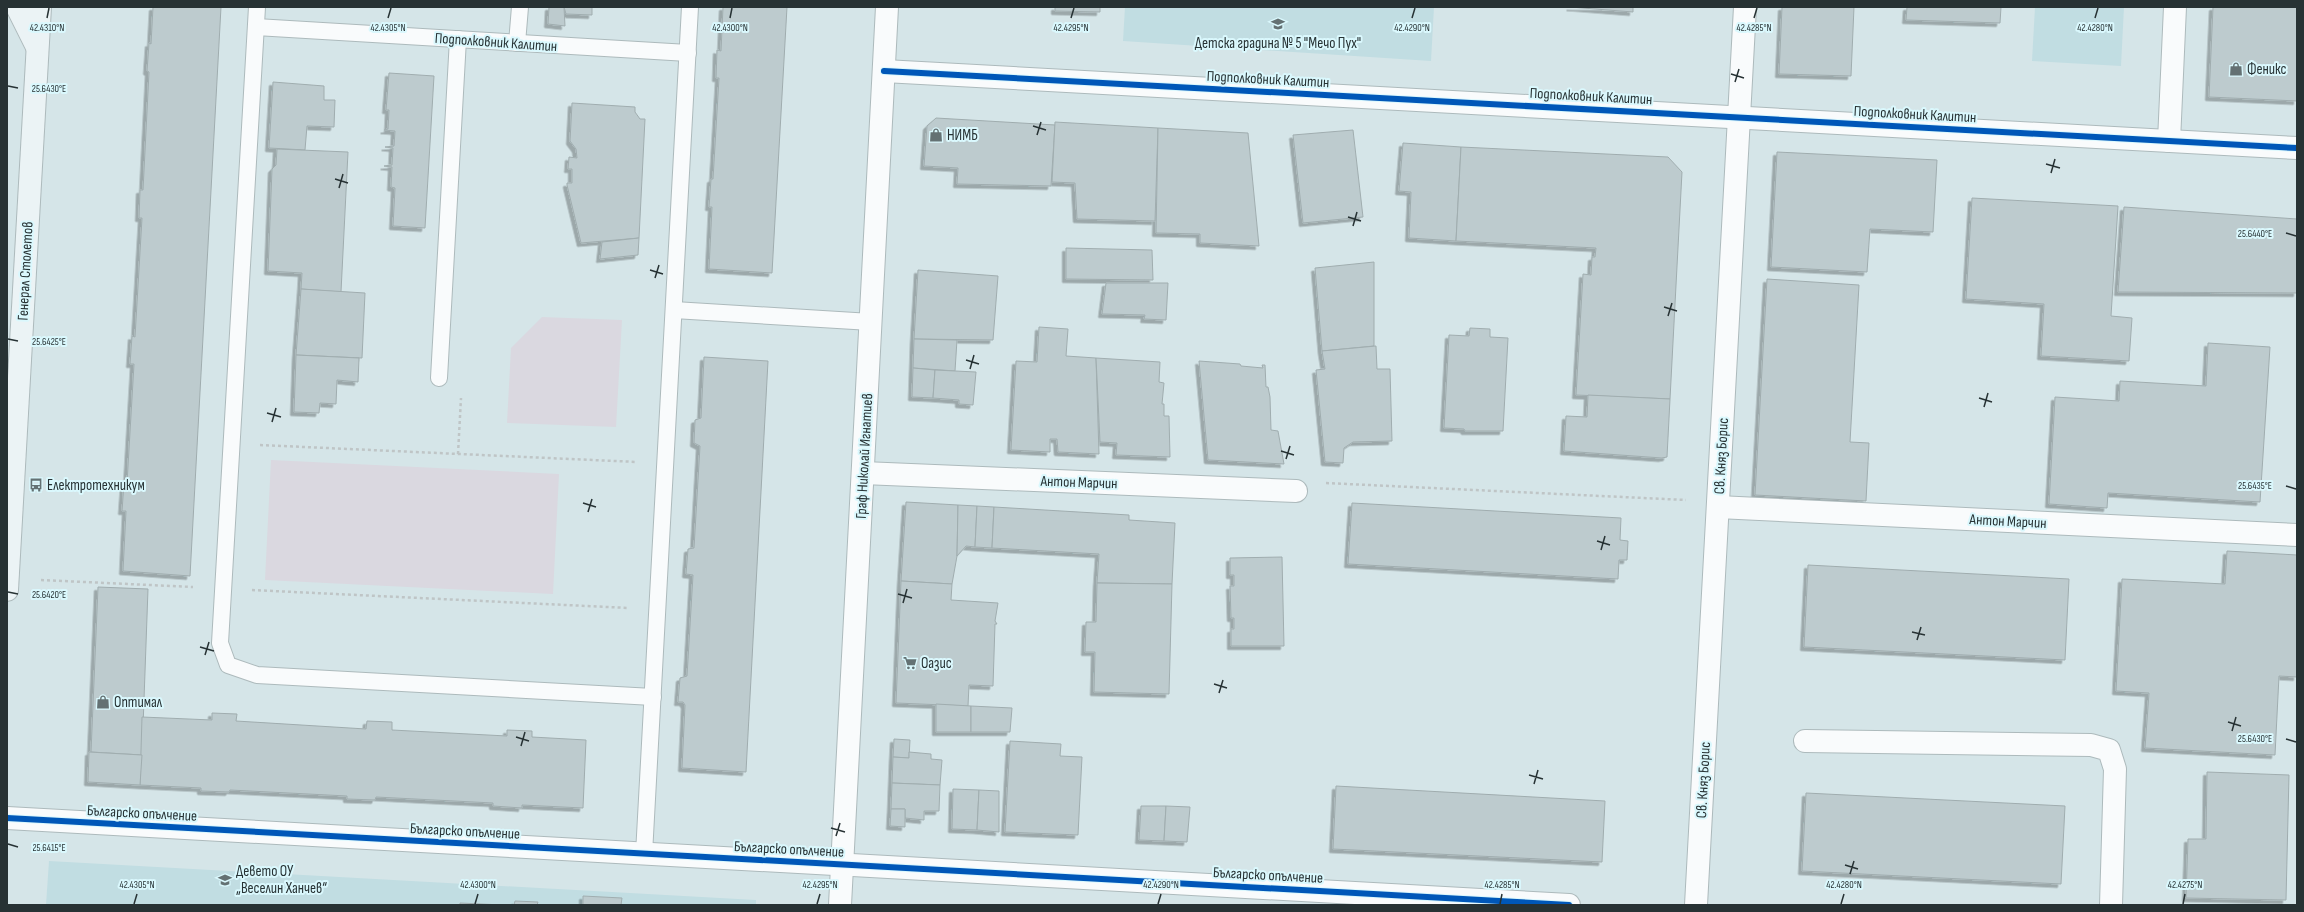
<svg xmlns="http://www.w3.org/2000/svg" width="2304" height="912" viewBox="0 0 2304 912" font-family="'Sofia Sans Condensed',sans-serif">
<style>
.built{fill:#c1dde2}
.green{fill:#dad8e0}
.building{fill:#bdcbce;stroke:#a0adaf;filter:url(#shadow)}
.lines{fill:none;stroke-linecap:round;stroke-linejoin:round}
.lane-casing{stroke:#adbabc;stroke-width:18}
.street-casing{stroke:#adbabc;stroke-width:24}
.secondary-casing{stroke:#adbabc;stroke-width:24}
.path{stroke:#bfc5c6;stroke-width:2.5;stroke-dasharray:3 3;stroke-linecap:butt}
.lane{stroke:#f9fbfc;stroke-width:16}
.street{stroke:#f9fbfc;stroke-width:22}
.secondary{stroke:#ebf3f5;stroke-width:22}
.cycleway-casing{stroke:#daf8fd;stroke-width:8}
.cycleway{stroke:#0057b8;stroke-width:6}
.ticks{fill:none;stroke:#273234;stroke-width:1.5}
.labels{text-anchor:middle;stroke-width:4;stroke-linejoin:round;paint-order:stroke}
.street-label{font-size:15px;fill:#273234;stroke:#daf8fd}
.poi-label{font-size:15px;fill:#273234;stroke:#daf8fd;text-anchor:start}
.ticks-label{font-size:10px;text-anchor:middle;fill:#273234;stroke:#daf8fd;stroke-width:4;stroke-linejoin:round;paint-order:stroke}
</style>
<defs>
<filter id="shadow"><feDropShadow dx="-3.5" dy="3.5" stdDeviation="0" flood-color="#0004"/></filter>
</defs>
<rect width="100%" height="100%" fill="#d5e5e8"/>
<g class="built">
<polygon points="1125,7 1434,7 1431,61 1123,41"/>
<polygon points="2035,7 2124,7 2121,66 2032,61"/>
<polygon points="49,861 756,900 756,905 46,905"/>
</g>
<g class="green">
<polygon points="542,317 622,320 616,427 507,423 511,348"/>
<polygon points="271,460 559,474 553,594 265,580"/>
</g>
<g class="building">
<polygon points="153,7 221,7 190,576 123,571 126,511 122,511 124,483 127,483 134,364 130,364 132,336 135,337 142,218 139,218 140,190 143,190 149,72 147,71 149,43 151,44"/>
<polygon points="549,7 564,7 565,26 548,24"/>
<polygon points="564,7 592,7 592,15 566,14"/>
<polygon points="723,7 787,7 772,273 709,269 712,207 709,207 711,179 713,179 719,78 716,78 717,50 721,51"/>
<polygon points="1055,7 1100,7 1100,12 1055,11"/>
<polygon points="1570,7 1633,7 1633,12"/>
<polygon points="1782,7 1854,7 1851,76 1779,74"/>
<polygon points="1907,7 2001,7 2000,23 1906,20"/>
<polygon points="2213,7 2297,7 2297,101 2209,97"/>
<polygon points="389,73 434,76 425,228 393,226 395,188 391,187 392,167 384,166 392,165 393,148 385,147 394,146 395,131 384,130 388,129 389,110 386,110"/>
<polygon points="273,82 324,86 324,100 335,100 334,127 307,126 305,150 269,148"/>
<polygon points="572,103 635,107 635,112 640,119 645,119 639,238 581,243 567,185 567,183 572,183 572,169 568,169 569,157 577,158 576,149 570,141"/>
<polygon points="936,118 1055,125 1051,186 957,184 958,168 924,166 927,126"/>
<polygon points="1055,122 1158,128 1155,221 1077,219 1075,183 1052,182"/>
<polygon points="1158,128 1248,133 1259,246 1200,243 1200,234 1156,233"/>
<polygon points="1353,130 1363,217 1303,223 1293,135"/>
<polygon points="1403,143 1461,147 1456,241 1409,238 1411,192 1399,191"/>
<polygon points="1461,147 1668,157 1682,172 1670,399 1576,395 1583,274 1591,275 1592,257 1595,257 1596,248 1456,241"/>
<polygon points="277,149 348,152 341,292 301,289 302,273 268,271 272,169 276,165"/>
<polygon points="1777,152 1937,160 1933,232 1870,229 1867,272 1771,267"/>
<polygon points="1972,198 2118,206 2111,316 2132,318 2129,361 2041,356 2044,304 1966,299"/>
<polygon points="2124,207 2297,219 2297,293 2118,292"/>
<polygon points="639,238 638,255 600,259 602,242"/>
<polygon points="1066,248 1152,250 1153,280 1066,279"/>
<polygon points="1374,262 1374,346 1322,351 1315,268"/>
<polygon points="918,270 998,276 993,340 914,339"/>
<polygon points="1767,279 1859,285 1850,442 1869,443 1866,501 1755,495"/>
<polygon points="1106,283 1168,283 1166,320 1144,319 1145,315 1102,314"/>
<polygon points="301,289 365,293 362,358 296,355"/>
<polygon points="1039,327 1068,329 1066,356 1096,358 1099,454 1058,452 1057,439 1050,439 1050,452 1011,450 1016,361 1037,362"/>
<polygon points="1470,328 1490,329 1490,337 1508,338 1503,431 1465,431 1464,429 1444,428 1449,335 1469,336"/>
<polygon points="914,339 957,340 955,371 913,368"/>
<polygon points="2208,343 2270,347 2260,502 2108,493 2107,508 2049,504 2055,397 2119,401 2120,381 2206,386"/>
<polygon points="1376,346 1377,369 1390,369 1392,441 1353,442 1344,448 1343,463 1325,462 1316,370 1325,369 1322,351"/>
<polygon points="296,355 359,358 358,382 337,380 336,404 320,403 319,413 294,412"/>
<polygon points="704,357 768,361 746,772 682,768 685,705 683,702 678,702 680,678 687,676 693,575 686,574 688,549 694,548 700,446 694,443 695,420 701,418"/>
<polygon points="1096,358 1160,362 1159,382 1164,383 1162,404 1164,404 1164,416 1169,416 1170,457 1116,455 1117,443 1100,442"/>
<polygon points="1199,361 1240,364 1241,366 1263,368 1262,365 1265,365 1266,387 1268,387 1270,397 1271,430 1278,431 1284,464 1208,460"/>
<polygon points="913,368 935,370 933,398 912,397"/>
<polygon points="935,370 976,372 973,405 959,404 959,400 933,398"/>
<polygon points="1588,395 1670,399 1667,457 1662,458 1564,451 1566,416 1587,417"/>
<polygon points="906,502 958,505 957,556 952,584 901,581"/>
<polygon points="1352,503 1621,518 1620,540 1628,541 1627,560 1619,560 1618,579 1348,564"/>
<polygon points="958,505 977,506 975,547 966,546 957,556"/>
<polygon points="977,506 994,507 992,548 975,547"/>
<polygon points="994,507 1129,515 1129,520 1175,523 1172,584 1097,583 1099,554 992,548"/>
<polygon points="2227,551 2297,555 2297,677 2279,676 2275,755 2145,748 2149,693 2116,691 2122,579 2225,584"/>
<polygon points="1282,557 1284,646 1231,646 1231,629 1234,629 1234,618 1231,618 1230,586 1234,586 1234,575 1230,575 1230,558"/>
<polygon points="1808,565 2069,579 2065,660 1804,647"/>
<polygon points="901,581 952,584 951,600 998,603 995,621 997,624 995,624 993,686 969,685 968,706 896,703"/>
<polygon points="1097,583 1172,584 1169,694 1094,692 1095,652 1085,652 1086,622 1096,622"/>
<polygon points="98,587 148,589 142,755 91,752"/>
<polygon points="936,704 971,706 971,732 936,732"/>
<polygon points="971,706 1012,708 1010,732 971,732"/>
<polygon points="212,713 237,714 236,721 366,729 367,721 392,722 392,730 507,736 507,730 532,731 532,737 586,740 583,808 522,805 522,808 493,806 493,803 376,797 375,800 347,799 347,796 230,790 229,792 201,791 201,788 140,785 142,717 212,720"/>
<polygon points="894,739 910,740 909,758 893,757"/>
<polygon points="1010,741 1061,744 1060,756 1082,757 1078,835 1005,832"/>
<polygon points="89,752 142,755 140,785 88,782"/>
<polygon points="909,752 931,754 931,759 942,760 940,785 892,783 893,757 909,758"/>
<polygon points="2207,772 2289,775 2286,900 2186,898 2188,839 2206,839"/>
<polygon points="892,783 940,785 939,811 924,811 924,820 905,818 905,809 891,809"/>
<polygon points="1336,786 1605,801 1602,862 1333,849"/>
<polygon points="953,789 979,790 977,830 952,829"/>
<polygon points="979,790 999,791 999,832 977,830"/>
<polygon points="1806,793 2065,806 2061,884 1802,871"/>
<polygon points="1141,806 1166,806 1164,841 1139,840"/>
<polygon points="1166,806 1190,807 1187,842 1164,841"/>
<polygon points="891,809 905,809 905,827 890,826"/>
<polygon points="583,896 622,898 621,905 583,905"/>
<polygon points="515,901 538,902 537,905 514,905"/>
<polygon points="460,903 503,905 460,905"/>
</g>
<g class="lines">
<g class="lane-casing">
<g id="lane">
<polyline points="257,7 220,643 228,665 257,675 653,697"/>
<polyline points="256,27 688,53"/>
<polyline points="517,43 520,7"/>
<polyline points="674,310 871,322"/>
<polyline points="439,378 458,39"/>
<polyline points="644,854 690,7"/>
</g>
</g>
<g class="street-casing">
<g id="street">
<polyline points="884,71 2297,148"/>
<polyline points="2169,141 2175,7"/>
<polyline points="863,473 1296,491"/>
<polyline points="1718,507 2297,535"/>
<polyline points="1805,741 2091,745 2109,750 2115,769 2111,905"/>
<polyline points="7,818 1569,905"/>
<polyline points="840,905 887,7"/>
<polyline points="1696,905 1745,7"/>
</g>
</g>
<g class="secondary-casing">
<g id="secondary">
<polyline points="17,7 37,47"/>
<polyline points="7,590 40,7"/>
</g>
</g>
<g class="path">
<polyline points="260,445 637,462"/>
<polyline points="458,454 461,398"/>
<polyline points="1326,483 1686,500"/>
<polyline points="41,580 193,587"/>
<polyline points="252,590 629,608"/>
</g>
<use href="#lane" class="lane"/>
<use href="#street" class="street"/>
<use href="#secondary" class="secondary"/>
<g class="cycleway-casing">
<g id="cycleway">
<polyline points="884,71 2297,148"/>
<polyline points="7,818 1569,905"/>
</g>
</g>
<use href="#cycleway" class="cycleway"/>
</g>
<path class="ticks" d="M47,18L49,8M388,18L391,8M730,18L732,8M1071,18L1074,8M1412,18L1415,8M1754,18L1757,8M2095,18L2098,8M1731,74L1744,78M1735,82L1739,69M8,86L18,88M1033,126L1046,130M1037,135L1041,122M2046,164L2060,168M2051,173L2055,159M335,179L348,183M339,188L343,174M1348,217L1361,221M1353,226L1357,212M2286,233L2296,236M650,270L663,274M655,278L659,265M1664,307L1677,311M1668,316L1672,303M8,339L18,341M966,360L979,364M970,369L974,355M1979,398L1992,402M1984,407L1988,393M267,413L281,417M272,422L276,408M1281,451L1294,455M1286,459L1290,446M2286,486L2296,489M583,503L596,507M588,512L592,499M1597,541L1610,545M1601,550L1605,536M8,592L18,594M898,594L912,598M903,603L907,589M1912,632L1925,635M1917,640L1921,627M200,647L214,651M205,655L209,642M1214,684L1227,688M1219,693L1223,680M2228,722L2241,726M2232,731L2236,717M516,737L529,741M2286,739L2296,742M521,746L525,732M1529,775L1543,779M1534,784L1538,770M831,828L845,832M836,836L840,823M8,844L18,847M1845,865L1858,869M1850,874L1854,861M134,904L137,894M475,904L478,894M817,904L820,894M1158,904L1161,894M1500,904L1502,894M1841,904L1844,894M2183,904L2185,894"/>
<defs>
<g id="school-bare" transform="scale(1.08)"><path d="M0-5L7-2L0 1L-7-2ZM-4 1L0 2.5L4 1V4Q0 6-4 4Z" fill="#647173" stroke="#daf8fd" stroke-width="2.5" paint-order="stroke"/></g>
<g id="shop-bare" transform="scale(1.08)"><path d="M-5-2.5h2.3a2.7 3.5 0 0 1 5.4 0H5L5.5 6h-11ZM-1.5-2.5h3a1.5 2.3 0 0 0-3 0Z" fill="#647173" stroke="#daf8fd" stroke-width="2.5" paint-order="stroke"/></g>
<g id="bus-bare" transform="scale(1.08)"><path d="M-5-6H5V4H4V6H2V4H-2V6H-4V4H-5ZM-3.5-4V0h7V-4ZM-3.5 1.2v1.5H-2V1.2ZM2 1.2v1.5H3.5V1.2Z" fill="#647173" stroke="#daf8fd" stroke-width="2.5" paint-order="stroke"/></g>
<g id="supermarket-bare" transform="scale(1.08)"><path d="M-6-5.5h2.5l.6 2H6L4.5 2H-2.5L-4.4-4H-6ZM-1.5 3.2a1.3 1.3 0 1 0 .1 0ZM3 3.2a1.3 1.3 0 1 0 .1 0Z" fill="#647173" stroke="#daf8fd" stroke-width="2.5" paint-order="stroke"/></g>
</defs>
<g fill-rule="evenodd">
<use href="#school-bare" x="1278" y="24"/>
<use href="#shop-bare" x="2236" y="69"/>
<use href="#shop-bare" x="936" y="135"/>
<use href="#bus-bare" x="36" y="485"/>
<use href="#supermarket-bare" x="910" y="663"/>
<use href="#shop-bare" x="103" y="702"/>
<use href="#school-bare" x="225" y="880"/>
</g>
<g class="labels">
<g class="street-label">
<text transform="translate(496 42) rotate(4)" y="5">Подполковник Калитин</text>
<text transform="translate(1268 79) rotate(3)" y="5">Подполковник Калитин</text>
<text transform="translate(1591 96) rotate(3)" y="5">Подполковник Калитин</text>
<text transform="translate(1915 114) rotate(3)" y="5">Подполковник Калитин</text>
<text transform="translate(25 271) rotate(-87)" y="5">Генерал Столетов</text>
<text transform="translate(864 456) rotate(-87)" y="5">Граф Николай Игнатиев</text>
<text transform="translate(1721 456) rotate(-87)" y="5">Св. Княз Борис</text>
<text transform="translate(1079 482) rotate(2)" y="5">Антон Марчин</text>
<text transform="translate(2008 521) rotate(3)" y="5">Антон Марчин</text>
<text transform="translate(1703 780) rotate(-87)" y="5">Св. Княз Борис</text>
<text transform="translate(142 813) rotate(3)" y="5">Българско опълчение</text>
<text transform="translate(465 831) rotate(3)" y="5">Българско опълчение</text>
<text transform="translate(789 849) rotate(3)" y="5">Българско опълчение</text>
<text transform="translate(1268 875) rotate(3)" y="5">Българско опълчение</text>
</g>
<g class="poi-label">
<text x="1278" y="48" text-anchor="middle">Детска градина № 5 "Мечо Пух"</text>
<text x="2247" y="74">Феникс</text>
<text x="947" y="140">НИМБ</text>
<text x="47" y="490">Електротехникум</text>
<text x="921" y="668">Оазис</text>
<text x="114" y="707">Оптимал</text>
<text x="236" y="876">Девето ОУ<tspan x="236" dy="17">„Веселин Ханчев“</tspan></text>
</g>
</g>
<g class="ticks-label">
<text x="47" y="31">42.4310°N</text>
<text x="388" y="31">42.4305°N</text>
<text x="730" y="31">42.4300°N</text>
<text x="1071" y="31">42.4295°N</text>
<text x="1412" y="31">42.4290°N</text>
<text x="1754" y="31">42.4285°N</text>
<text x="2095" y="31">42.4280°N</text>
<text x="49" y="92">25.6430°E</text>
<text x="2255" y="237">25.6440°E</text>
<text x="49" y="345">25.6425°E</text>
<text x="2255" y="489">25.6435°E</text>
<text x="49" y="598">25.6420°E</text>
<text x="2255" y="742">25.6430°E</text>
<text x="49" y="851">25.6415°E</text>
<text x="137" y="888">42.4305°N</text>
<text x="478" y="888">42.4300°N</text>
<text x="820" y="888">42.4295°N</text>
<text x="1161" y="888">42.4290°N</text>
<text x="1502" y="888">42.4285°N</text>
<text x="1844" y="888">42.4280°N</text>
<text x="2185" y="888">42.4275°N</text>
</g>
<rect width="2304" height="912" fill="none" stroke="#273234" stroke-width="16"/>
</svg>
